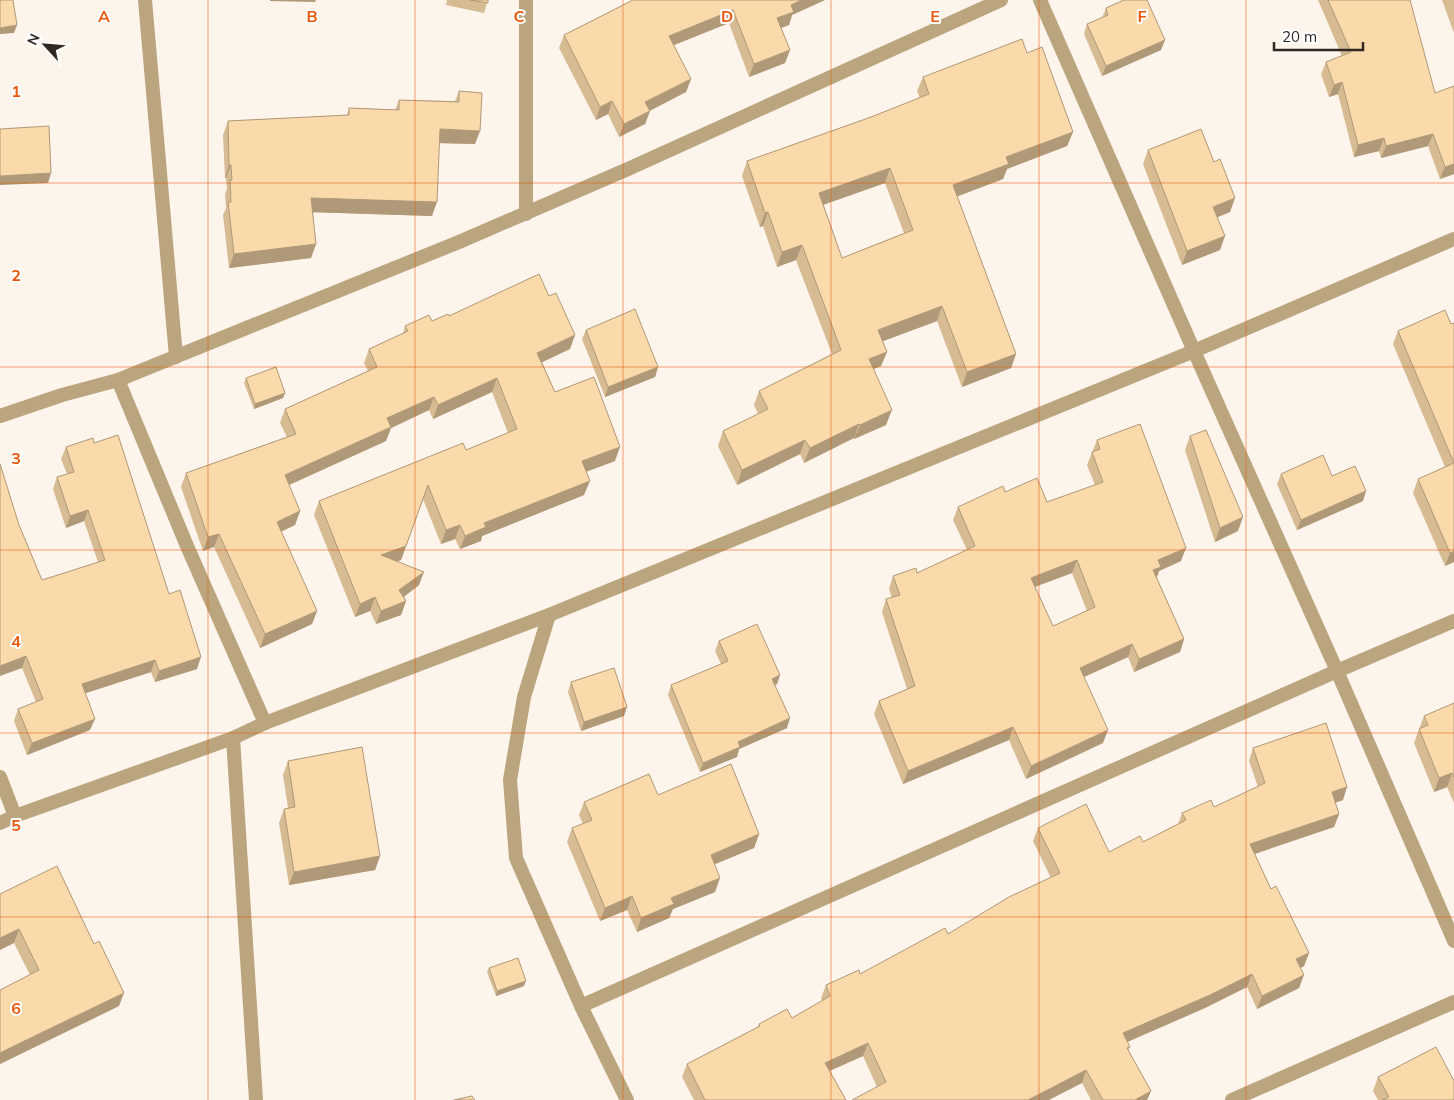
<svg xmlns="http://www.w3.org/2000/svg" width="1454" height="1100" viewBox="0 0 1454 1100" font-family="Mulish,sans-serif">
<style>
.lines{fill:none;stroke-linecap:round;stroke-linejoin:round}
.minor{stroke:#bba57e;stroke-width:14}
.wall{fill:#d7bb93;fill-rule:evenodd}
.shaded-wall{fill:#af9978}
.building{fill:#fadaab;stroke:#af9978;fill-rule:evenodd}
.grid{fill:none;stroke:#e8590c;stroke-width:1;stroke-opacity:0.55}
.grid-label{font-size:16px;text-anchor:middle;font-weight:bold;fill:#e8590c;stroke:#fff;stroke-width:4;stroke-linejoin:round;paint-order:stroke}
</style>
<rect width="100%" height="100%" fill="#fdf4ec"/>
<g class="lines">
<g class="minor">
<polyline points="145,0 176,357"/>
<polyline points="1040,0 1194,351 1337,671 1454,941"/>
<polyline points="526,214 526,0"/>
<polyline points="118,380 187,546 265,723"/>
<polyline points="0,416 62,395 118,380 459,242 628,169 1001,0"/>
<polyline points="549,615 524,697 510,780 516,858 581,1006 627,1100"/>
<polyline points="233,738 256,1100"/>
<polyline points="0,777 15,816"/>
<polyline points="0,823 15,816 233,738 265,723 549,615 1194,351 1454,239"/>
<polyline points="581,1006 1337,671 1454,621"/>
<polyline points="1232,1100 1454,1002"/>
</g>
</g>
<g class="wall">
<polygon points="447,0 488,0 484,13 446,5"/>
<polygon points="633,0 825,0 792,15 789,25 781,28 790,50 785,63 749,77 729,23 674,45 691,79 686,92 650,111 645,124 619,137 608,114 596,120 559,48 564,35"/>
<polygon points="1318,0 1410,0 1454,174 1440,179 1428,146 1381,158 1379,151 1354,157 1338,94 1329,97 1321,74 1326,62 1342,56"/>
<polygon points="1442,0 1454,0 1454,33"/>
<polygon points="1106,8 1161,50 1102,76 1084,34 1087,24 1102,18"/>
<path d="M1027,53L1073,132L1067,146L1007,169L1003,179L957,196L1016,354L1011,368L962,387L937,321L882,341L887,352L881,366L874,369L886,425L854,439V438L804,463L800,454L737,485L718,446L723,431L758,414L754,405L759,391L832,354L796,260L777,267L763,226L760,227L742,176L747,161L871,117L920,98L917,91L923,77ZM885,183L904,233L842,258L823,205Z"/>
<polygon points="459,91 475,144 439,143 432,216 312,212 316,244 311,258 229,268 223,215 226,208 225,194 227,189 226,178 225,178 223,135 228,121 347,115 349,108 395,110 399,100 455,101"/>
<polygon points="1148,150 1230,212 1218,217 1220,250 1182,265 1143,164"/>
<polygon points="449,316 570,349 542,362 555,392 615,461 586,472 584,495 482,536 481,541 460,549 455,539 441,544 423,499 401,560 397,561 419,585 404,597 406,601 401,615 376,624 370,611 355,617 314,515 319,501 466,450 508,433 492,392 433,419 429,410 391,428 386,441 289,485 300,511 295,525 281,532 317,611 312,624 260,648 214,547 203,551 181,487 186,473 287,437 280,423 285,409 368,371 364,363 369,349 403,334 405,326 432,321"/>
<polygon points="1454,323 1454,562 1445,566 1413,493 1418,479 1445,467 1393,344 1398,331 1451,324"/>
<polygon points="586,330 658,367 655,377 605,397 582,339"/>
<polygon points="246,378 285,393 283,398 254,409 244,383"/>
<polygon points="1190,436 1238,531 1215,542 1185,450"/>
<path d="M1097,440L1181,561L1159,571L1157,578L1184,639L1180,652L1134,672L1128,657L1084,677L1103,743L1026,779L1009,740L903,784L874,714L879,701L907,689L882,612L886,599L892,598L889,589L893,576L917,573L967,550L953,520L958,507L1005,492L1047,502L1095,485L1087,465ZM1072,573L1087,611L1053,626L1035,587Z"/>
<polygon points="94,443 169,594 197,669 155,682 151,672 85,693 90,730 27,755 14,721 18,709 36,702 22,668 19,525 42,580 98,562 84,521 66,528 53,489 57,477 67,474 61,459 66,447"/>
<polygon points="1281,474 1332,476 1363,501 1297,530 1277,484"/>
<polygon points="719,641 780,675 777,684 775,685 787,728 739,749 737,757 700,772 668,695 671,685 721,664 715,651"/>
<polygon points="571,682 624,716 581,731 568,692"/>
<polygon points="1454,703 1454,803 1447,787 1434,792 1414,743 1424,716"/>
<polygon points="1253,748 1343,800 1335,803 1339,814 1334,827 1255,854 1271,889 1309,953 1304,966 1301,968 1299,988 1257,1009 1247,987 1205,1008 1127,1042 1130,1047 1128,1051 1151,1091 1147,1100 1091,1100 1082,1083 877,1087 863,1056 830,1071 846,1100 694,1100 682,1077 687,1064 758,1027 759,1024 792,1018 822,1001 821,998 826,985 860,974 948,934 1051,878 1033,841 1038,828 1109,852 1143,842 1178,824 1182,813 1214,807 1258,787 1249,761"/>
<polygon points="288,761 380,856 375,870 289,885 279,823 284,809 288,808 283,775"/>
<polygon points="658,795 759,834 754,848 714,864 715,892 673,909 669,918 637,932 627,910 600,921 567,842 572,828 583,824 579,815 584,802"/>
<polygon points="0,894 94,944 119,1006 0,1064 0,990 30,975 14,943"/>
<polygon points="489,968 524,986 496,996 487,972"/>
<polygon points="1378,1077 1454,1100 1378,1100 1373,1091"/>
</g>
<g class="shaded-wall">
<polygon points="270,0 316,0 315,2 270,1"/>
<polygon points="802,0 825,0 792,15 789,25 773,31 777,18 791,5"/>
<polygon points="733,10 729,23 664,49 669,36"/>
<polygon points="17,25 14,33 0,34 0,28"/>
<polygon points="1165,40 1161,50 1102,76 1106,66"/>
<polygon points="790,50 785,63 749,77 754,64"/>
<polygon points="691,79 686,92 647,112 650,111 645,124 619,137 624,124 645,102"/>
<polygon points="1342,82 1338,94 1329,97 1334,85"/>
<polygon points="612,101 608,114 596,120 600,107"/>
<polygon points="440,129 480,131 475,144 435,143"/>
<polygon points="1073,132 1067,146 1007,169 1003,179 948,200 953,185 1006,157"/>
<polygon points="1433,134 1428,146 1381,158 1386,146"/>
<polygon points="1384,138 1379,151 1354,157 1358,145"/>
<polygon points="1454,164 1454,174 1440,179 1445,167"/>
<polygon points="229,165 231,165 226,178 225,178"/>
<polygon points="890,168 885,183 814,208 819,193"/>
<polygon points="51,173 48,183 0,185 0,176"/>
<polygon points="311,198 437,202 432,216 306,212"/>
<polygon points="1235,198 1230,212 1208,221 1213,207"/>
<polygon points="768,212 763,226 760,227 765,213"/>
<polygon points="1225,236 1220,250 1182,265 1187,251"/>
<polygon points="316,244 311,258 229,268 234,254"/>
<polygon points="802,245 796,260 777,267 782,252"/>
<polygon points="942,306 937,321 873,345 878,330"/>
<polygon points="575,335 570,349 532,367 537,353"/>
<polygon points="887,352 881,366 864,373 869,359"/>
<polygon points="1016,354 1011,368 962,387 967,372"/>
<polygon points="658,367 655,377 605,397 608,387"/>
<polygon points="497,378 492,392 433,419 438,405"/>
<polygon points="285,393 283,398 254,409 255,404"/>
<polygon points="434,397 429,410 391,428 386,441 280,489 285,475 387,418"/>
<polygon points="892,410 886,425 854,439 860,425"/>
<polygon points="859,424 854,438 804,463 810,448"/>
<polygon points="805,440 800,454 737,485 742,470"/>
<polygon points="620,447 615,461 577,475 582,461"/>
<polygon points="590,481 584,495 482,536 481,541 460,549 465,536 484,523"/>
<polygon points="428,485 401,560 376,569 381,555"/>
<polygon points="1366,491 1363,501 1297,530 1301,520"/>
<polygon points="88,510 84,521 66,528 70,516"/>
<polygon points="300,511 295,525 271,536 277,522"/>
<polygon points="1243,517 1238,531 1215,542 1220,528"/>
<polygon points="460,525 455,539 441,544 446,530"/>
<polygon points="219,534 214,547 203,551 208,537"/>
<polygon points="1186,548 1181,561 1159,571 1156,579 1153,570 1158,560"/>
<polygon points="1454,551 1454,562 1445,566 1450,553"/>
<polygon points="1077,560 1072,573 1026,590 1031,578"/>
<polygon points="424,572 419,585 394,604 399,590"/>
<polygon points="375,597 370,611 355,617 360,604"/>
<polygon points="406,601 401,615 376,624 381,611"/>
<polygon points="317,611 312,624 260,648 265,634"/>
<polygon points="1184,639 1180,652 1134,672 1139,659"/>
<polygon points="1132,644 1128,657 1075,681 1080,668"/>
<polygon points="26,656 22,668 0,676 0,666"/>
<polygon points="201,657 197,669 155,682 159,671"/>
<polygon points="155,660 151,672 77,696 82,684"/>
<polygon points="780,675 777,684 768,688 772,679"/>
<polygon points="627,707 624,716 581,731 584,722"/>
<polygon points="790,718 787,728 739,749 737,757 700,772 703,763 738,742"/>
<polygon points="95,719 90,730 27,755 32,743"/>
<polygon points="1013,727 1009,740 903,784 908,771"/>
<polygon points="1108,730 1103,743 1026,779 1031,766"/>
<polygon points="1452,773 1447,787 1434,792 1439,778"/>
<polygon points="1347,787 1343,800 1327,805 1332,792"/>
<polygon points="1339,814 1334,827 1245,857 1250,844"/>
<polygon points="759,834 754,848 706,868 711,855"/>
<polygon points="380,856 375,870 289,885 294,872"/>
<polygon points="720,878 715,892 673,909 669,918 637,932 641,918 671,898"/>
<polygon points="632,896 627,910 600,921 605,908"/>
<polygon points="19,929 14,943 0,950 0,938"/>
<polygon points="1309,953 1304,966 1292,972 1296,959"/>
<polygon points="1252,974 1247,987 1205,1008 1118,1046 1123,1033"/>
<polygon points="1304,975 1299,988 1257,1009 1262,996"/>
<polygon points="526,981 524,986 496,996 497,991"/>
<polygon points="124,993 119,1006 0,1064 0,1053"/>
<polygon points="868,1043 863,1056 820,1075 825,1063"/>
<polygon points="1086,1070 1082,1083 1049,1100 1028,1100"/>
<polygon points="1151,1091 1147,1100 1135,1100"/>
</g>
<g class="building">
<polygon points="0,0 13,0 17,25 0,28"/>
<polygon points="470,0 488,0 488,3"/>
<polygon points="633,0 802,0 791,5 794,12 777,18 790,50 754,64 733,10 669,36 691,79 645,102 650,111 624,124 612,101 600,107 564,35"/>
<polygon points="1124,0 1147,0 1165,40 1106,66 1087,24 1108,15 1106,8"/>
<polygon points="1328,0 1410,0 1435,93 1454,86 1454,164 1445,167 1433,134 1386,146 1384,138 1358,145 1342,82 1334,85 1326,62 1351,52"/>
<path d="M1022,39L1027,53L1042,47L1073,132L1006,157L1009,164L953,185L1016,354L967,372L942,306L878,330L887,352L869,359L892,410L860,425L859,424L810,448L805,440L742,470L723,431L768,409L759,391L841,350L802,245L782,252L768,212L765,213L747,161L871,117L929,94L923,77ZM890,168L913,230L842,258L819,193Z"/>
<polygon points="459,91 482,93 480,131 440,129 437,202 311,198 316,244 234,254 228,202 231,202 230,180 232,180 231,165 229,165 228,121 349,115 349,108 399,110 399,100 459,102"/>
<polygon points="49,126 51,173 0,176 0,129"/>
<polygon points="1201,129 1214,162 1220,159 1235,198 1213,207 1225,236 1187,251 1148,150"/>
<polygon points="539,274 549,296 556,293 575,335 537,353 555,392 594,377 620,447 582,461 590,481 484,523 486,527 465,536 460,525 446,530 428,485 406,546 381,555 424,572 399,590 406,601 381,611 375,597 360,604 319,501 463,443 466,450 517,429 497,378 438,405 434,397 387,418 391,427 285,475 300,511 277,522 317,611 265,634 219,534 208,537 186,473 296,434 285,409 377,367 369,349 408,331 405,326 429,315 432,321 448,314 449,316"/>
<polygon points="635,309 658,367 608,387 586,330"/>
<polygon points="1445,310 1451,324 1454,323 1454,551 1450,553 1418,479 1454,463 1398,331"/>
<polygon points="276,367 285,393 255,404 246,378"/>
<path d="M1140,424L1186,548L1158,560L1161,567L1153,570L1184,639L1139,659L1132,644L1080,668L1108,730L1031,766L1013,727L908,771L879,701L915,686L886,599L900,595L893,576L916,568L917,573L975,546L958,507L1003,486L1005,492L1037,478L1047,502L1103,482L1092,452L1100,449L1097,440ZM1077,560L1095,607L1053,626L1031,578Z"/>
<polygon points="1206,430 1243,517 1220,528 1190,436"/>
<polygon points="118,435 169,594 180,590 201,657 159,671 155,660 82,684 95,719 32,743 18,709 43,699 26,656 0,666 0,464 19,525 42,580 105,560 88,510 70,516 57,477 74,472 66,447 93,438 94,443"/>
<polygon points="1323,455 1332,476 1355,466 1366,491 1301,520 1281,474"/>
<polygon points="757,624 780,675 772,679 790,718 738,742 740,747 703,763 671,685 728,661 719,641"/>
<polygon points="614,668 627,707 584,722 571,682"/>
<polygon points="1454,703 1454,777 1452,773 1439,778 1419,729 1428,725 1424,716"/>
<polygon points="1326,723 1347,787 1332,792 1339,814 1250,844 1271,889 1276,886 1309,953 1296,959 1304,975 1262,996 1252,974 1210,995 1123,1033 1130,1047 1127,1048 1151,1091 1135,1100 1103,1100 1086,1070 1028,1100 852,1100 886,1082 868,1043 825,1063 846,1100 705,1100 687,1064 760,1026 759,1024 787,1009 792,1018 830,996 826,985 859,970 860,974 945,928 948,934 1009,897 1060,873 1038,828 1086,804 1109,852 1140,836 1143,842 1186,820 1182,813 1211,800 1214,807 1265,783 1253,748"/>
<polygon points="362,747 380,856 294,872 284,809 295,807 288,761"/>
<polygon points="731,764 759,834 711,855 720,878 671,898 674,904 641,918 632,896 605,908 572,828 592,820 584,802 649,774 658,795"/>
<polygon points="57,866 94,944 99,941 124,993 18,1044 0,1053 0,990 39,970 19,929 0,938 0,894"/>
<polygon points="518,958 526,981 497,991 489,968"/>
<polygon points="1436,1047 1454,1081 1454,1100 1382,1100 1389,1097 1378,1077"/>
<polygon points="472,1096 475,1100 454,1100"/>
</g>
<path class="grid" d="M208,0V1100M415,0V1100M623,0V1100M831,0V1100M1039,0V1100M1246,0V1100M0,183H1454M0,367H1454M0,550H1454M0,733H1454M0,917H1454"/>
<g class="grid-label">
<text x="104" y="22">A</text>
<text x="312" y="22">B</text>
<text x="519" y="22">C</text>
<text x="727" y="22">D</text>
<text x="935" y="22">E</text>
<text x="1142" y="22">F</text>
<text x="16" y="97">1</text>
<text x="16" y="281">2</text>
<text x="16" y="464">3</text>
<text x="16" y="647">4</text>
<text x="16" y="831">5</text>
<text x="16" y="1014">6</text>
</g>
<g transform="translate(45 45) rotate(296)" stroke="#ffffff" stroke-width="4" paint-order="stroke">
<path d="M0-4L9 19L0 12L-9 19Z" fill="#302821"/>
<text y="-8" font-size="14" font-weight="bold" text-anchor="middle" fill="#302821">N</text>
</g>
<path d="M1274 42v8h89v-8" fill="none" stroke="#302821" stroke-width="2.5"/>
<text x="1282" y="42" font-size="15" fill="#302821" stroke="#ffffff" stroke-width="4" paint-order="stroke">20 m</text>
</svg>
